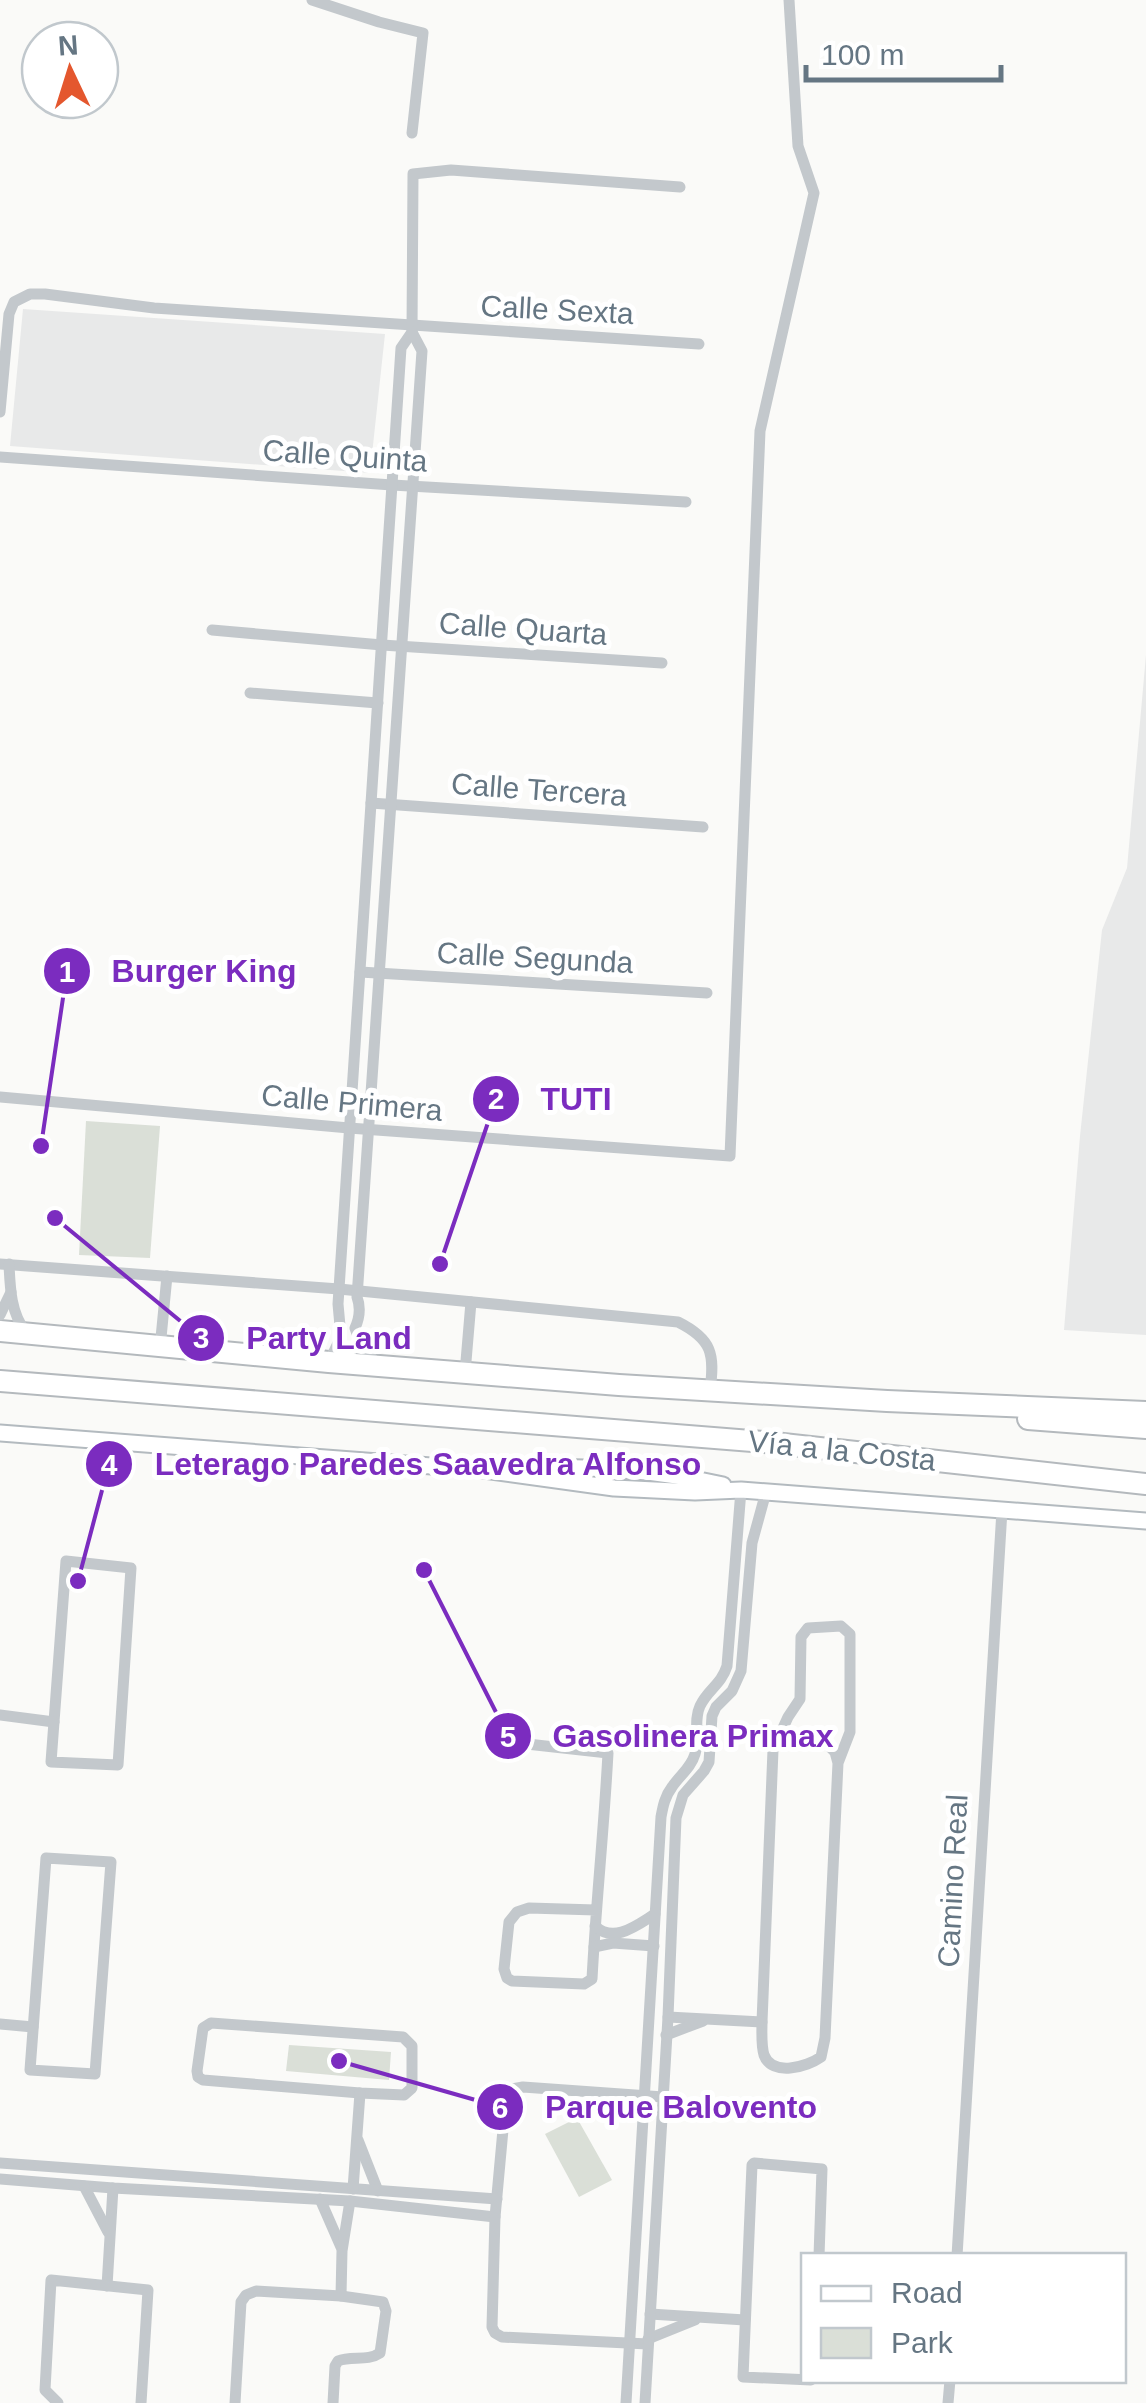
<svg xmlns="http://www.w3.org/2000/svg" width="1146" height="2403" viewBox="0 0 1146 2403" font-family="Arial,sans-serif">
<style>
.built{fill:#e8e9e9}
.green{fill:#dadfd7}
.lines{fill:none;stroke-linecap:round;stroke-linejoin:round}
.secondary-casing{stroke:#b3babf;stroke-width:19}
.highway-casing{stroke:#b4b9bd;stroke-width:24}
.street{stroke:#c3c8cc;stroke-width:11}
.secondary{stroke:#fff;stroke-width:15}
.highway{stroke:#fff;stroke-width:20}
.labels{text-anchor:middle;stroke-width:10;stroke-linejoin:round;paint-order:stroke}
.street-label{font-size:30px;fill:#657683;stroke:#fff}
.leader{fill:none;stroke:#7b2cbf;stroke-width:4}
.callout-dot{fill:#7b2cbf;stroke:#fff;stroke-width:4}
.mark-label{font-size:30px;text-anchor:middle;font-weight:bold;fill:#fff}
.callout-label{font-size:32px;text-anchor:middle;font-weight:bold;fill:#7b2cbf;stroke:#fff;stroke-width:10;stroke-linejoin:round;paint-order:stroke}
</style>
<rect width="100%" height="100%" fill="#fafaf8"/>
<g class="built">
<polygon points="23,309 385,334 370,473 10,446"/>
<polygon points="1146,655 1146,1335 1064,1330 1080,1136 1102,930 1127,868"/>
</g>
<g class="green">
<polygon points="86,1121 160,1126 150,1258 79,1255"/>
<polygon points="289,2045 391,2052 389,2080 286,2071"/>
<polygon points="577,2118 612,2180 579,2197 545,2134"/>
</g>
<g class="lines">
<g class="secondary-casing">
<g id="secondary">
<polyline points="0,1433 484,1470 614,1488 695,1492 741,1490 1146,1521"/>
<path d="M527,1468C596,1466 656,1470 723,1485"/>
</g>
</g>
<g class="highway-casing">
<g id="highway">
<polyline points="0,1331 329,1362 619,1385 887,1401 1146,1412"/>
<polyline points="0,1381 765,1442 1146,1484"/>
<polyline points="1028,1419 1146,1428"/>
</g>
</g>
<g class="street">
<polyline points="312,0 379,22 423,33 412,133"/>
<polyline points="0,412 9,314 14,302 30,294 45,294 154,308 699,344"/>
<polyline points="0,457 392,485 686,502"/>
<polyline points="212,630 382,645 662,663"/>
<polyline points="250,693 378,703"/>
<polyline points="371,803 703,827"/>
<polyline points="360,972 707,993"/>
<polyline points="0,1097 349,1128 730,1156 760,431 814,193 798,146 789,0"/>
<path d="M0,1264L339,1289L678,1322C712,1339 715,1354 710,1390"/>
<path d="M9,1264C10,1288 11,1314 26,1332"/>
<polyline points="0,1315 11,1292"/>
<polyline points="160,1348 167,1276"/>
<polyline points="329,1362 341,1337 338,1304 401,348 412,332 413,174 451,170 680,187"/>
<path d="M377,1364L362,1347L355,1328C360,1317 361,1308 357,1297L422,351L412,332"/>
<polyline points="465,1373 471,1302"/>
<polygon points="66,1561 131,1568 118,1765 51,1762"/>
<polyline points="0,1715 54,1722"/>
<path d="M491,1740L608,1753C604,1829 596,1903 592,1979L584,1984L512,1981L507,1978L504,1969L509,1922L517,1912L529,1908L596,1910"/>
<path d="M777,1742L788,1739L824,1741L835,1752L838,1763L825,2038L821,2057C807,2067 772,2077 764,2055C761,2045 762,2032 762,2022L773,1750L788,1717L800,1699L801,1637L808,1628L841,1626L850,1634V1732L838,1763"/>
<polygon points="46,1858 111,1862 95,2074 30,2070"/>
<path d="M595,1926C614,1944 637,1925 655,1914"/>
<polyline points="594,1947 613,1943 654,1946"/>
<polyline points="668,2017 762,2022"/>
<polygon points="211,2023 403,2037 412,2046 412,2088 404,2095 360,2093 203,2080 198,2077 197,2071 203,2028"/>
<polyline points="0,2024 33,2027"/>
<polyline points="666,2035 703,2021"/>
<polyline points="358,2140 378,2191"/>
<polyline points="0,2163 497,2199"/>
<polyline points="0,2179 113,2188 350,2201 495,2217"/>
<polyline points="84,2186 108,2232"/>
<polyline points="353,2189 360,2093"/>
<polyline points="320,2199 341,2247"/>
<polyline points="957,2256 1002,1510"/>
<polyline points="107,2286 113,2188"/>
<polyline points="341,2296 342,2251 350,2201"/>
<polyline points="650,2314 745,2320"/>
<polyline points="648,2339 695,2320"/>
<polyline points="648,2344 502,2337 495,2333 492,2327 495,2217 506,2097 512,2089 523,2087 663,2097"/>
<polyline points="811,2380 743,2377 752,2165 754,2163 822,2169 819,2256"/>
<polyline points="58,2403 45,2390 51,2280 148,2290 141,2403"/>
<path d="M235,2403L241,2302L246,2295L256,2291L341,2296L383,2302L386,2311L380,2353C367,2362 351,2355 338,2361L335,2366L333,2403"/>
<path d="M626,2403L661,1817C663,1806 665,1796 672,1787C680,1775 691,1768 695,1754C700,1738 693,1721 700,1706C708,1689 721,1685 727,1666L741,1490"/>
<polyline points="645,2403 668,2017 676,1818 683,1795 704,1771 709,1762 712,1716 716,1707 732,1691 741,1671 752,1543 766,1492"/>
<polyline points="948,2403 950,2380"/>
</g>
<use href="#secondary" class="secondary"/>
<use href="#highway" class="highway"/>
</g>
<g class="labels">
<g class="street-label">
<text transform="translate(557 310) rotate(3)" y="10">Calle Sexta</text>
<text transform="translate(345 456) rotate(4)" y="10">Calle Quinta</text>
<text transform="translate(523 629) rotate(4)" y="10">Calle Quarta</text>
<text transform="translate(539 790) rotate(4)" y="10">Calle Tercera</text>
<text transform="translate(535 958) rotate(3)" y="10">Calle Segunda</text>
<text transform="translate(352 1103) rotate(5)" y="10">Calle Primera</text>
<text transform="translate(842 1451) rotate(6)" y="10">Vía a la Costa</text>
<text transform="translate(953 1881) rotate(-87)" y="10">Camino Real</text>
</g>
</g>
<path class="leader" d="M41 1146L67 971M440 1264L496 1099M55 1218L201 1338M78 1581L109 1464M424 1570L508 1736M339 2061L500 2107"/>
<g class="callout-dot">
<circle cx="41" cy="1146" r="10"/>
<circle cx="440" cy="1264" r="10"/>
<circle cx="55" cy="1218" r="10"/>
<circle cx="78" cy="1581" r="10"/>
<circle cx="424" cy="1570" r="10"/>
<circle cx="339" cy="2061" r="10"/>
<circle cx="67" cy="971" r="25"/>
<circle cx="496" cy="1099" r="25"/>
<circle cx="201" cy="1338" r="25"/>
<circle cx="109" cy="1464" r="25"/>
<circle cx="508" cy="1736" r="25"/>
<circle cx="500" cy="2107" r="25"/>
</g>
<g class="mark-label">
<text x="67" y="982">1</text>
<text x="496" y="1109">2</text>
<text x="201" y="1348">3</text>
<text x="109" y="1475">4</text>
<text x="508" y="1747">5</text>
<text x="500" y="2118">6</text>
</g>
<g class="callout-label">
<text x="204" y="982">Burger King</text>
<text x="576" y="1110">TUTI</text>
<text x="329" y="1349">Party Land</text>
<text x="428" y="1475">Leterago Paredes Saavedra Alfonso</text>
<text x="693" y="1747">Gasolinera Primax</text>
<text x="681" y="2118">Parque Balovento</text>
</g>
<rect x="801" y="2253" width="325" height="130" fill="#ffffff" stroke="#c1c8cd" stroke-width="2.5"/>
<rect x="821" y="2286" width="50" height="15" fill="#ffffff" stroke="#c1c8cd" stroke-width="2.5"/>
<text x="891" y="2303" font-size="30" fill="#657683">Road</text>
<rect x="821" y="2328" width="50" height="30" fill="#dadfd7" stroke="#c1c8cd" stroke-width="2.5"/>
<text x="891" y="2353" font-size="30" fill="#657683">Park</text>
<g transform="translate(70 70) rotate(356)"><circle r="48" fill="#ffffff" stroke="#c1c8cd" stroke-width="2.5"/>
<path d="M0-8L18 38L0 25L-18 38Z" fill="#e4572e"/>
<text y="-15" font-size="28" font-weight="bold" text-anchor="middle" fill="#657683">N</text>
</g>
<path d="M806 65v15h195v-15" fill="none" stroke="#657683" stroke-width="5"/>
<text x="821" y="65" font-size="30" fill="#657683" stroke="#ffffff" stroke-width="8" paint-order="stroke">100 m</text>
</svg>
